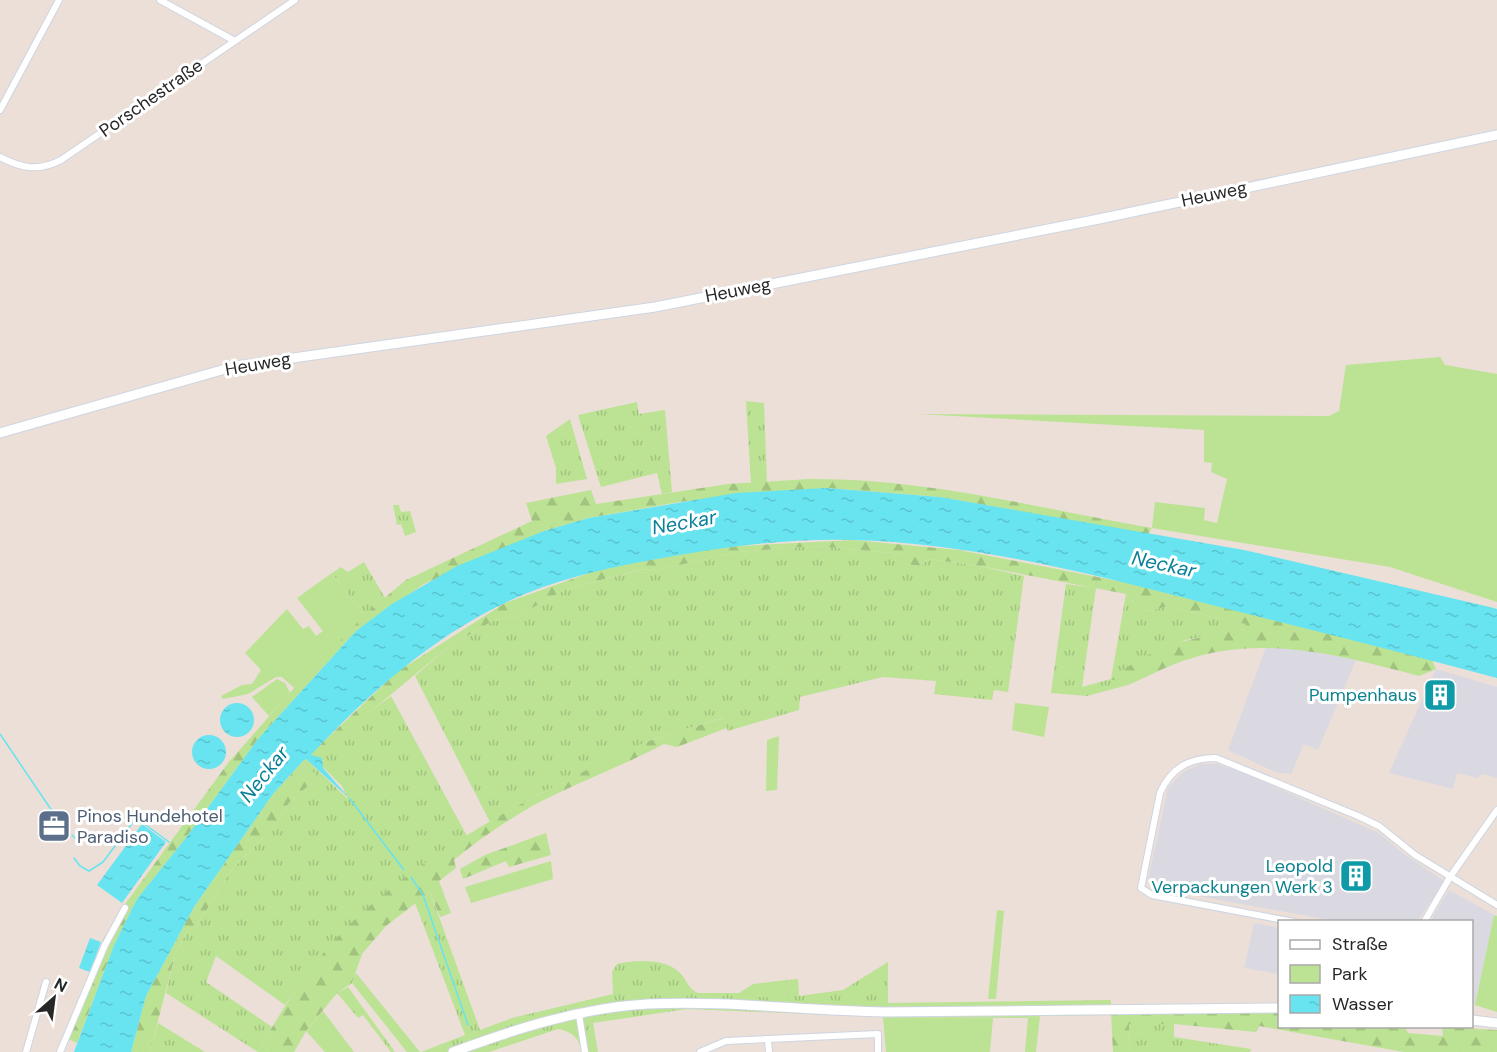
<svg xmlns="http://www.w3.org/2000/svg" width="1497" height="1052" viewBox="0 0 1497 1052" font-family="'DM Sans',sans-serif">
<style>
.industrial{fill:#dad9e2}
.grass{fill:url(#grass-tufts)}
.forest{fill:url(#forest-firs)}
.park{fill:#bce393}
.water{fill:url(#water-ripples)}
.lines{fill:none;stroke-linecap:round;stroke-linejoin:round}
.stream{stroke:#67e4f0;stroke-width:1.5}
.street-casing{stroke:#ced5e1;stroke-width:8}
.secondary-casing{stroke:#ced5e1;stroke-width:11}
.street{stroke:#fff;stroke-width:6}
.secondary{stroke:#fff;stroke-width:9}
.labels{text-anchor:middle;stroke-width:6;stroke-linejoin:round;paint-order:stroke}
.street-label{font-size:18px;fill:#272727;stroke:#fff}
.culture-label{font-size:18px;fill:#0d838f;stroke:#fff;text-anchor:end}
.service-label{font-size:18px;fill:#4e5e75;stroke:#fff;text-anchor:start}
.water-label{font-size:20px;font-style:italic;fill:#0a8098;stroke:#fff}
</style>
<defs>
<pattern id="grass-tufts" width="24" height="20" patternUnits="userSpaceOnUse" patternTransform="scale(1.5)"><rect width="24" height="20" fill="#bce393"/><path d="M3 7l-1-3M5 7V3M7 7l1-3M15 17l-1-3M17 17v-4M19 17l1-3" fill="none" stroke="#a2c37f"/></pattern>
<pattern id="forest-firs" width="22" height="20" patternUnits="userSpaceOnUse" patternTransform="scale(1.5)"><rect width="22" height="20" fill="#bce393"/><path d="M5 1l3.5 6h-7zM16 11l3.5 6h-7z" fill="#a2c37f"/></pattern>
<pattern id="water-ripples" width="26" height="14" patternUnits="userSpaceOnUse" patternTransform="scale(1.5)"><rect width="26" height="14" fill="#67e4f0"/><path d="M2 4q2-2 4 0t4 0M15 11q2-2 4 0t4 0" fill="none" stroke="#59c4ce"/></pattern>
</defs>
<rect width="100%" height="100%" fill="#ebdfd8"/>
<g class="industrial">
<polygon points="1266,647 1307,650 1356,660 1318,750 1304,744 1291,774 1278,773 1228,750"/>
<polygon points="1436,669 1497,687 1497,778 1482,774 1477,778 1457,773 1453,789 1389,773"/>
<polygon points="1201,764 1218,764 1243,773 1379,833 1404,854 1444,881 1417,922 1336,921 1153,888 1148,880 1168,788 1183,772"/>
<polygon points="1449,890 1494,915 1475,1005 1472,1005 1472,922 1430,922"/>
<polygon points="1254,923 1279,928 1279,974 1244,968"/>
</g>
<g class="grass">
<polygon points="746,401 764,403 767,482 751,483"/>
<polygon points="637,402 639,414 665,410 672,492 662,494 657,473 601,487 578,415"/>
<polygon points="570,419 587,479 556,484 556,468 546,436"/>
<polygon points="393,505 399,505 401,512 410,511 416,532 405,536 401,524 397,525"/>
<polygon points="815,546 902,554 907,564 921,566 928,559 980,566 1024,576 1008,692 994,690 992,700 934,694 936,681 883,677 800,697 799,710 728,731 723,718 653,739 539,794 490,822 415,676 447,648 494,620 518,616 566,589 644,569 653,571 737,552"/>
<polygon points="364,562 385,598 364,616 332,573 341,567 348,572"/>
<polygon points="1066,584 1096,588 1082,687 1111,679 1126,594 1135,604 1147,611 1166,607 1247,624 1245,629 1185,640 1112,679 1128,685 1087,696 1051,693"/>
<path d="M391,696L467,836C389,886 338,929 285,1005L216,956L206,982L272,1027L258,1052L166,993L175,955L186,933L197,925L233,868L273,828L289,803L308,786L321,780L302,762L306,759L348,799L342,786L311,755L320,745L327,744Z"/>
<path d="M430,892L480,1030L512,1018L613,994L612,972L617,964C635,960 664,958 679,972C686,978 688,989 698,993H739L753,984V997H784L786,980L798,979L799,996L843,990L888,962V1003L1111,1000V1015L1040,1016L1028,1018L883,1017L687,1009L593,1023L598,1052H582C579,1038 573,1032 558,1029L489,1052H421L465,1035L415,903Z"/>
<polygon points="348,987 395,1052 391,1052 363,1015 358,1018 337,993"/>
<polygon points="158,1023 205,1052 150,1052"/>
<polygon points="1129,1024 1174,1024 1174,1037 1251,1049 1250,1052 1130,1052"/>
</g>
<g class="forest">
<path d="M809,479C926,478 1037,508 1152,528L1148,534L940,497L827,488L679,502L589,518L544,531L424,584L356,631L258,739L185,839L137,899L114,945L77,1043L68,1039L103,940L123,907L228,763L294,688L352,625L406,580L532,521L526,503L591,490L596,504L728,484Z"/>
<path d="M853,540L959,550L1123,582L1432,660L1436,669L1419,676C1342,656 1262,633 1183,661C1165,667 1147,677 1128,685L1111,679C1157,643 1189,639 1245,629L1246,624L1166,607L1147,611L1135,604L1126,594L980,566L928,559L921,566L906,564L902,554L815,546L737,552L653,571L643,569L566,589L518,616L494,620L447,648L353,726L327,745H320L397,672L505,603L600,569L722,547Z"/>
<path d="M724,718L727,728L677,747L664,744C622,766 576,783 534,805C506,821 479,839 454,860L456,868L439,881L451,913L440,917L430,892L386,926L362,954L352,983L337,993L306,1031L294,1052H258C284,1005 313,960 351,923C416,861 496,815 575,776C601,763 627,749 654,739C677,731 701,725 724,718Z"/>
<polygon points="302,762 322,780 308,786 289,803 273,828 233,868 197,925 186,933 175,955 150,1052 131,1052 146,996 194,907 273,794"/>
<polygon points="546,833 551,855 509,867 506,861 463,879 460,869 485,855"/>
<polygon points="1279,1011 1280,1026 1405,1027 1408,1033 1443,1036 1442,1027 1497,1030 1497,1052 1404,1052 1259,1026 1256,1032 1174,1024 1129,1024 1130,1052 1113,1052 1111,1012"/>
</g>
<g class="park">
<polygon points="1440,357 1445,365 1497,374 1497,602 1390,567 1152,528 1155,502 1205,508 1204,520 1217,523 1227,479 1211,472 1212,463 1204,462 1204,430 918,414 1329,416 1339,411 1346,365"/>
<polygon points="332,573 364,616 294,688 282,677 276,677 248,694 223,699 221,696 242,685 252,684 261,670 245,653 287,609 303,629 309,626 316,636 323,631 297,598"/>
<polygon points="277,679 285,683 290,693 269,716 252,697"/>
<polygon points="1015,703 1049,707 1044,737 1012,730"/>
<polygon points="779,736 777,790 766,791 767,740"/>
<polygon points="551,861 553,879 471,903 465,887"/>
<polygon points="997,910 1004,911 996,999 988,999"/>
<polygon points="1494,915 1497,916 1497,1012 1475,1005"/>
<polygon points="356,973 420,1052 407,1052 352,983"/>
<polygon points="786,980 784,998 753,997 753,984"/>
<polygon points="323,1011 354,1052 325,1052 306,1031"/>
<polygon points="1040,1016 1036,1052 1025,1052 1028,1018"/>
<polygon points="883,1017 993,1018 990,1052 886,1052"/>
</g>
<g class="water">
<path d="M826,488L940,497L1244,550L1494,608L1497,609V678C1401,652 1304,628 1208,604C1092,574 972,543 852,540C787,538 721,547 657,559C606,568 552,580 505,603C431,638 367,695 311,755L322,758L323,768L350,799L306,759L302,762L273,794L194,907L146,996L131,1052H74L114,945L137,899L185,839L258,739L356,631L392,604L457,566L544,531L589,518L736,493Z"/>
<circle cx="237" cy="720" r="17"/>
<circle cx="209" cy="752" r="17"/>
<polygon points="142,824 166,842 122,903 97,885"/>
<polygon points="90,938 101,942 90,972 79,968"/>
</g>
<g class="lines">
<g class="stream">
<polyline points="0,734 50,808 69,830"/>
<polyline points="350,799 404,870"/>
<polyline points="143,823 169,842"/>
<polyline points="72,835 81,844"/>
<polyline points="74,858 80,866 89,871 103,862 136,818"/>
<polyline points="411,877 423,895 468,1025"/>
</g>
<g class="street-casing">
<g id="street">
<polyline points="160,0 233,40"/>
<polyline points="0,110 59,0"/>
<path d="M0,157C21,168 38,172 61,160L295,0"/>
<path d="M1294,922L1152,895L1141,888L1160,793C1171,768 1189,758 1216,758L1358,816L1379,826L1415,855L1497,905"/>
<polyline points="1424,922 1450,877 1497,810"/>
<polyline points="579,1015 585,1052"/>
<polyline points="768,1041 769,1052"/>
<polyline points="26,1052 46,982"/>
<polyline points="60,1052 105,945 125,908"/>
<polyline points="700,1052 726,1041 878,1034 878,1052"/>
</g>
</g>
<g class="secondary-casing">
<g id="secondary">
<polyline points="0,433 236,366 655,307 1099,219 1497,135"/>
<polyline points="1472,1020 1497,1023"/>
<path d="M453,1052C515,1029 580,1008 647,1004C726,1000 805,1011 884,1012L1280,1008"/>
</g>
</g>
<use href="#street" class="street"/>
<use href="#secondary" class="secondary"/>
</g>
<defs>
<g id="building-square" transform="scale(1.725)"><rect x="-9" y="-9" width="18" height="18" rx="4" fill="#0f9aa8" stroke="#fff"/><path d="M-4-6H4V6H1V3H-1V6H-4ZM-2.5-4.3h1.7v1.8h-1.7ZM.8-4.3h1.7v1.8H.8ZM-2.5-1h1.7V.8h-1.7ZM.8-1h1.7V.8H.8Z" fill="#fff"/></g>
<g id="office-square" transform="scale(1.725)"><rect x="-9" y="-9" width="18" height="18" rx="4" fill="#5c6f8a" stroke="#fff"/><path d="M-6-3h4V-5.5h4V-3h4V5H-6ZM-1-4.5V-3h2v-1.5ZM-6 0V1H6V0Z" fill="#fff"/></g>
</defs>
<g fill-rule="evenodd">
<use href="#building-square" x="1440" y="695"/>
<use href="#office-square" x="54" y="826"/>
<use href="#building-square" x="1356" y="876"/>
</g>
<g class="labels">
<g class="street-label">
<text transform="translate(151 98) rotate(-35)" y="6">Porschestraße</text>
<text transform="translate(1214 194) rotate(-12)" y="6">Heuweg</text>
<text transform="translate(738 290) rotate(-11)" y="6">Heuweg</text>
<text transform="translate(258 364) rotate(-10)" y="6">Heuweg</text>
</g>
<g class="culture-label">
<text x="1417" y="701">Pumpenhaus</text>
<text x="1333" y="872">Leopold<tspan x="1333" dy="21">Verpackungen Werk 3</tspan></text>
</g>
<g class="service-label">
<text x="77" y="822">Pinos Hundehotel<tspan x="77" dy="21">Paradiso</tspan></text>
</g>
<g class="water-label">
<text transform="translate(684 522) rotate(-10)" y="7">Neckar</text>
<text transform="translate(1164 564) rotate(12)" y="7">Neckar</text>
<text transform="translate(264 774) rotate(-51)" y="7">Neckar</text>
</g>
</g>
<rect x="1278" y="920" width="195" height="108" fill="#ffffff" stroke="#a9a9a9" stroke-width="1.5"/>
<rect x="1290" y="940" width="30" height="9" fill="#ffffff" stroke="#a9a9a9" stroke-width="1.5"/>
<text x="1332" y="950" font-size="18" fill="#272727">Straße</text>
<rect x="1290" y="965" width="30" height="18" fill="#bce393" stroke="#a9a9a9" stroke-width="1.5"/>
<text x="1332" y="980" font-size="18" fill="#272727">Park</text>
<rect x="1290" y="995" width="30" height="18" fill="url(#water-ripples)" stroke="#a9a9a9" stroke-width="1.5"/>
<text x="1332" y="1010" font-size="18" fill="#272727">Wasser</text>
<g transform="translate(54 998) rotate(28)" stroke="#ffffff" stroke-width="4.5" paint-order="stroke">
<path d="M0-4.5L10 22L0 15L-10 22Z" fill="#272727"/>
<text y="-9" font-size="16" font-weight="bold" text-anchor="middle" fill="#272727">N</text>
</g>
</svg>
